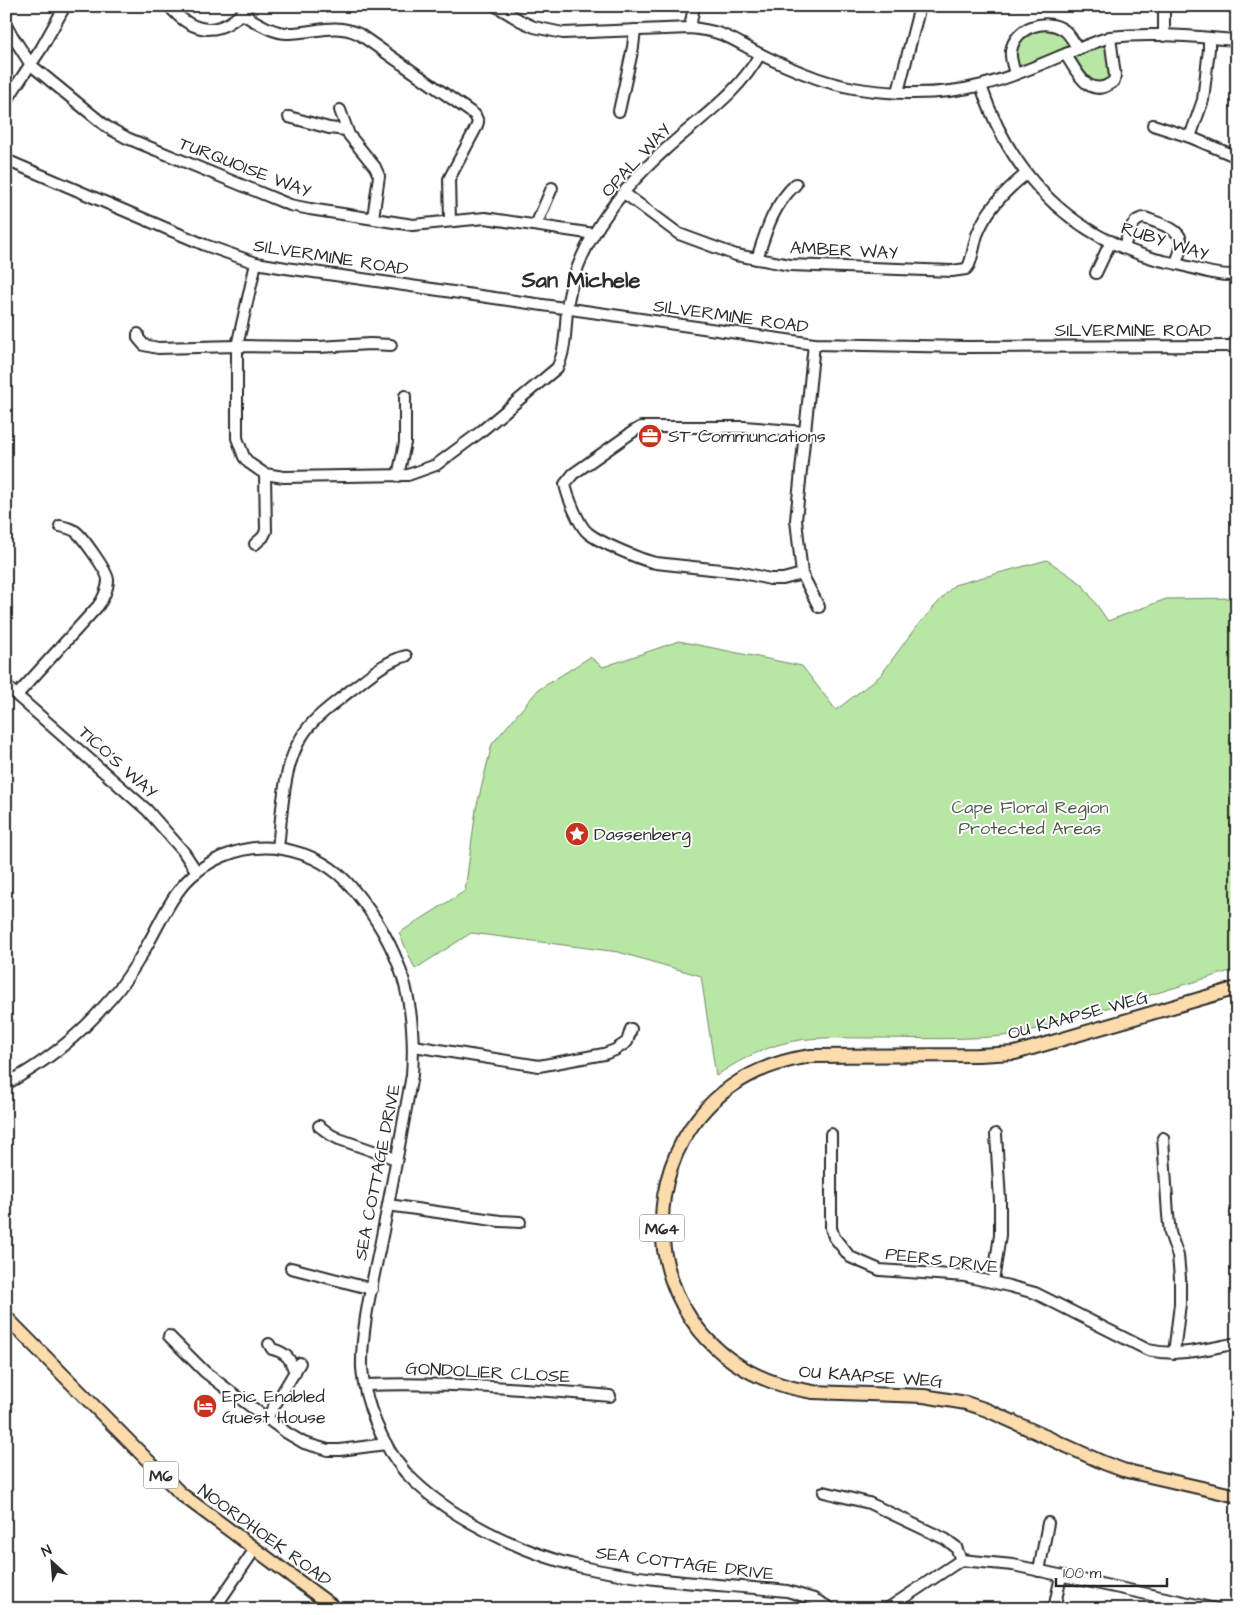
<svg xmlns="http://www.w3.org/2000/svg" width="1243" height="1615" viewBox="0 0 1243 1615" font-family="'Architects Daughter',sans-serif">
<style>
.green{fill:#b8e6a4;stroke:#728868}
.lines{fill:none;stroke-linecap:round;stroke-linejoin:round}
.minor-casing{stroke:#2b2b2b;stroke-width:14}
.major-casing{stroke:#2b2b2b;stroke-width:16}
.minor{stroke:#fff;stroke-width:10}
.major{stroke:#fcdcac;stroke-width:12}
.labels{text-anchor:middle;stroke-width:4;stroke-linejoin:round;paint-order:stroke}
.shield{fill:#fff;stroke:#6b6b6b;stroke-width:1}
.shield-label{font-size:16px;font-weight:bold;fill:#2b2b2b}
.street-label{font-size:18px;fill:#2b2b2b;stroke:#fff}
.poi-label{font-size:18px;fill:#2b2b2b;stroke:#fff;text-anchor:start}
.park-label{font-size:18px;fill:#4e5a49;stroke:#fff}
.district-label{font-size:22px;font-weight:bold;fill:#2b2b2b;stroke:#fff}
</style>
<rect width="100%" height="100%" fill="#fff"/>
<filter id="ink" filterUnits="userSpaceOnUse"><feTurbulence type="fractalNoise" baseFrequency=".02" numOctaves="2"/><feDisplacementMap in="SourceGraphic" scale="10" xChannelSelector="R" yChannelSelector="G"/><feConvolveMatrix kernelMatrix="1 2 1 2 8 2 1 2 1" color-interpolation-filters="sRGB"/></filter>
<g filter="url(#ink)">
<g class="green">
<polygon points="1033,28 1064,31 1075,50 1015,72 1011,51"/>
<polygon points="1102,43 1112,47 1113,81 1092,87 1075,63 1074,55"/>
<path d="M1047,560L1082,584L1108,621L1166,599L1237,598V969L1020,1034C969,1041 918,1038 868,1038C839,1038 809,1036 781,1044C757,1051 736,1062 716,1076L701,976L618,952L471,933L415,969L399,933L465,891L476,809L492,744L538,690L590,657L603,667L679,641L802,666L836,710L880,676L916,627L954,585Z"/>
</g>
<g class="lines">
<g class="minor-casing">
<g id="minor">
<path d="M169,6C195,37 223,36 248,6"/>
<path d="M496,6L521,21L534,27L563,33L690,28C724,31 731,39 760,54C778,63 797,71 816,78C863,95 933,98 982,85C1026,74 1067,51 1110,37C1152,32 1195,37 1237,40"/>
<path d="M242,14C255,21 273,34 289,33C314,33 335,22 359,34L475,115L478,122L476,128L449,179L450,221"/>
<polyline points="6,26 31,65 107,127 127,138 290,205 310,209 413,225 485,218 594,234"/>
<polyline points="690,28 694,6"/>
<polyline points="1164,36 1164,6"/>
<path d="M1066,55C1077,72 1089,101 1114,81L1115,76L1110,37"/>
<path d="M1015,74C1013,66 1010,58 1011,51C1015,27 1046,17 1064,30C1070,34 1074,43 1078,49"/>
<path d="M981,86C1010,172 1066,233 1155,259C1162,261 1170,262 1177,264C1198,269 1215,276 1237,275"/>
<polyline points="898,92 920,6"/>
<polyline points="6,102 18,83 41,49 65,6"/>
<polyline points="340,110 349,135 375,167 379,176 373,218"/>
<polyline points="619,111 633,47 635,30"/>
<polyline points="289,117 329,128 346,130"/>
<polyline points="1153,125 1190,137 1237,157"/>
<polyline points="1190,137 1203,100 1209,49 1209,38"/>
<polyline points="6,160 205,245 256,263 286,268 814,344 967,347 1237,346"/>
<path d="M624,193L679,234L736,255L790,265L952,271L966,269L969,265C973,255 974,245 977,235C986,211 1007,189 1026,174"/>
<polyline points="536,225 552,188"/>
<path d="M1124,247C1128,236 1131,218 1145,218C1155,222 1179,228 1181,240C1183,247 1178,257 1176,263"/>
<path d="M757,259C766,231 773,205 796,184"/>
<path d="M256,263L237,346V438L244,457L249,463L265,474L284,477L408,475L436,465L479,433L557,368C567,349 565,322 568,301C572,279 582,253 594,234C613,202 640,172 667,148C700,118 739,93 760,54"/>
<polyline points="1096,273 1111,241"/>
<polyline points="138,334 138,338 144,345 158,348 237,346 319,347 370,344 391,345"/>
<polyline points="814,344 796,520 802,574 819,607"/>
<polyline points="398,476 405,443 405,396"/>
<polyline points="255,544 263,537 266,531 265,474"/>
<path d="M802,574L783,579H770L739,572L656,563C641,560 599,542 588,533C579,526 567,495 565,484L573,474L634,431L641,427H744L805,432"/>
<polyline points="6,686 147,810 183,851 197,872"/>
<path d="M17,695L98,606C103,600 108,588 108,580C108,572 82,536 75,531C70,528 65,527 60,526"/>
<path d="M278,848C283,806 282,754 313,722C324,710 339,700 351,690C368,677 385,661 406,656"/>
<polyline points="414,1046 539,1066 604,1054 615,1050 627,1042 631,1029"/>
<path d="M6,1084C44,1063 78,1037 106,1004C123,986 137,964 149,942C158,926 166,908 177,893C200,860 244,842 283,849C311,854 335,867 353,889C401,947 417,1001 412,1075C402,1130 392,1186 381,1241C373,1281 361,1327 362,1368C364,1402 383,1447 406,1473C447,1517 524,1554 582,1567C649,1582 719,1584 787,1591L814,1599L832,1609"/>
<polyline points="319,1126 331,1135 339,1139 396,1159"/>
<path d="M831,1134V1228L834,1237L850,1257L880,1270L965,1276L1009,1286L1035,1293L1059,1305L1148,1350C1179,1357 1206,1349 1237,1343"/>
<polyline points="1163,1138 1168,1215 1170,1233 1178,1256 1180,1278 1180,1304 1174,1353"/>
<polyline points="388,1205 500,1221 520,1222"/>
<polyline points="291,1268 372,1289"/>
<polyline points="993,1282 1000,1235 1000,1201 996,1134"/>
<polyline points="169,1336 205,1372 231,1392 287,1433 304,1443 328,1450 340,1450 386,1444"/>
<path d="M269,1344L272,1349C287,1353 290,1358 295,1373"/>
<path d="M365,1385C447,1382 528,1389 610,1396"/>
<polyline points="267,1418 300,1363"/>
<polyline points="824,1492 869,1503 945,1539 956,1547 961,1560"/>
<polyline points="1039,1571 1048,1523"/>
<polyline points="214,1609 255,1549"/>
<polyline points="887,1609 961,1560 1013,1565 1216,1609"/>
<polyline points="1054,1609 1061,1576"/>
</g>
</g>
<g class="major-casing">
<g id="major">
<path d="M1237,988L1015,1053L978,1055L811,1056C612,1085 612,1362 813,1392L924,1396L966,1403L987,1410L1104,1463L1123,1470L1237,1496"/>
<polyline points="6,1317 181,1494 336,1609"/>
</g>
</g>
<use href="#minor" class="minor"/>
<use href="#major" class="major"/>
</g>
</g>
<defs>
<g id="office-disc" transform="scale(1.25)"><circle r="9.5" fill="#c8321e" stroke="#fff"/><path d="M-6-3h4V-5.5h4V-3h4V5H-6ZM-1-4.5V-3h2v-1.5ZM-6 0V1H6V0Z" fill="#fff"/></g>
<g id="sight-disc" transform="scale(1.25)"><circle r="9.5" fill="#c8321e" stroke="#fff"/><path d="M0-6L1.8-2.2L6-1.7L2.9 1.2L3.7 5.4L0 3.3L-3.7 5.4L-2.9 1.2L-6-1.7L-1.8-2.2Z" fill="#fff"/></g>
<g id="hotel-disc" transform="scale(1.25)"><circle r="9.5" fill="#c8321e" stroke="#fff"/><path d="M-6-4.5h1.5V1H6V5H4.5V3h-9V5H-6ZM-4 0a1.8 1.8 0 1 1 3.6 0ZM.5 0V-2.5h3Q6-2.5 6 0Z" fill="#fff"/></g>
</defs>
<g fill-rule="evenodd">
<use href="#office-disc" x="650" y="436"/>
<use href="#sight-disc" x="577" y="834"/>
<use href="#hotel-disc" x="205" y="1406"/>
</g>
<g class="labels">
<g class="shield">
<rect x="639.5" y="1214.5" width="45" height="27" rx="4"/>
<rect x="143.5" y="1461.5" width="35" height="27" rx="4"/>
</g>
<g class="shield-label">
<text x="662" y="1234">M64</text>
<text x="161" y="1481">M6</text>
</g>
<g class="street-label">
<text transform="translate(636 160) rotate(-47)" y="6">OPAL WAY</text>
<text transform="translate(245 167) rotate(21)" y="6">TURQUOISE WAY</text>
<text transform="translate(1165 241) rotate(18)" y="6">RUBY WAY</text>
<text transform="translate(844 250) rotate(3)" y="6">AMBER WAY</text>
<text transform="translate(331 257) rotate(9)" y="6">SILVERMINE ROAD</text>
<text transform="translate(731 316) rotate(8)" y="6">SILVERMINE ROAD</text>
<text x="1133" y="336">SILVERMINE ROAD</text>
<text transform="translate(118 762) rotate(42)" y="6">TICO'S WAY</text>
<text transform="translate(1078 1015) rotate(-15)" y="6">OU KAAPSE WEG</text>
<text transform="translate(377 1172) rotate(-79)" y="6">SEA COTTAGE DRIVE</text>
<text transform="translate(942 1260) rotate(7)" y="6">PEERS DRIVE</text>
<text transform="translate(488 1372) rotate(3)" y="6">GONDOLIER CLOSE</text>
<text transform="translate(871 1376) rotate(4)" y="6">OU KAAPSE WEG</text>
<text transform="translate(265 1535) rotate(36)" y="6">NOORDHOEK ROAD</text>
<text transform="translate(685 1563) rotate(7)" y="6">SEA COTTAGE DRIVE</text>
</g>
<g class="poi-label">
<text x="668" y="442">ST Communcations</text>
<text x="594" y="840">Dassenberg</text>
<text x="222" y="1402">Epic Enabled<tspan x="222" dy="21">Guest House</tspan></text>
</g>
<g class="park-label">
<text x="1030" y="813">Cape Floral Region<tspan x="1030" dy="21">Protected Areas</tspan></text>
</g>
<g class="district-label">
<text x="581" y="287">San Michele</text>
</g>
</g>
<rect width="1243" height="1615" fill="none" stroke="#fff" stroke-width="25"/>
<rect x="12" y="12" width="1218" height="1590" fill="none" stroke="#2b2b2b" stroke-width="2" filter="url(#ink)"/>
<g transform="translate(52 1562) rotate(334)" stroke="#ffffff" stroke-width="4" paint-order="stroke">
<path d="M0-4L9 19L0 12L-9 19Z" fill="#2b2b2b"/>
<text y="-8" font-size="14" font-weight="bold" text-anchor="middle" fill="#2b2b2b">N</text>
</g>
<path d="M1056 1578v8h111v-8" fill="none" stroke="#2b2b2b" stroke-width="2.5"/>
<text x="1063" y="1578" font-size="15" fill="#2b2b2b" stroke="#ffffff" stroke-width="4" paint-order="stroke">100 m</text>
</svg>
